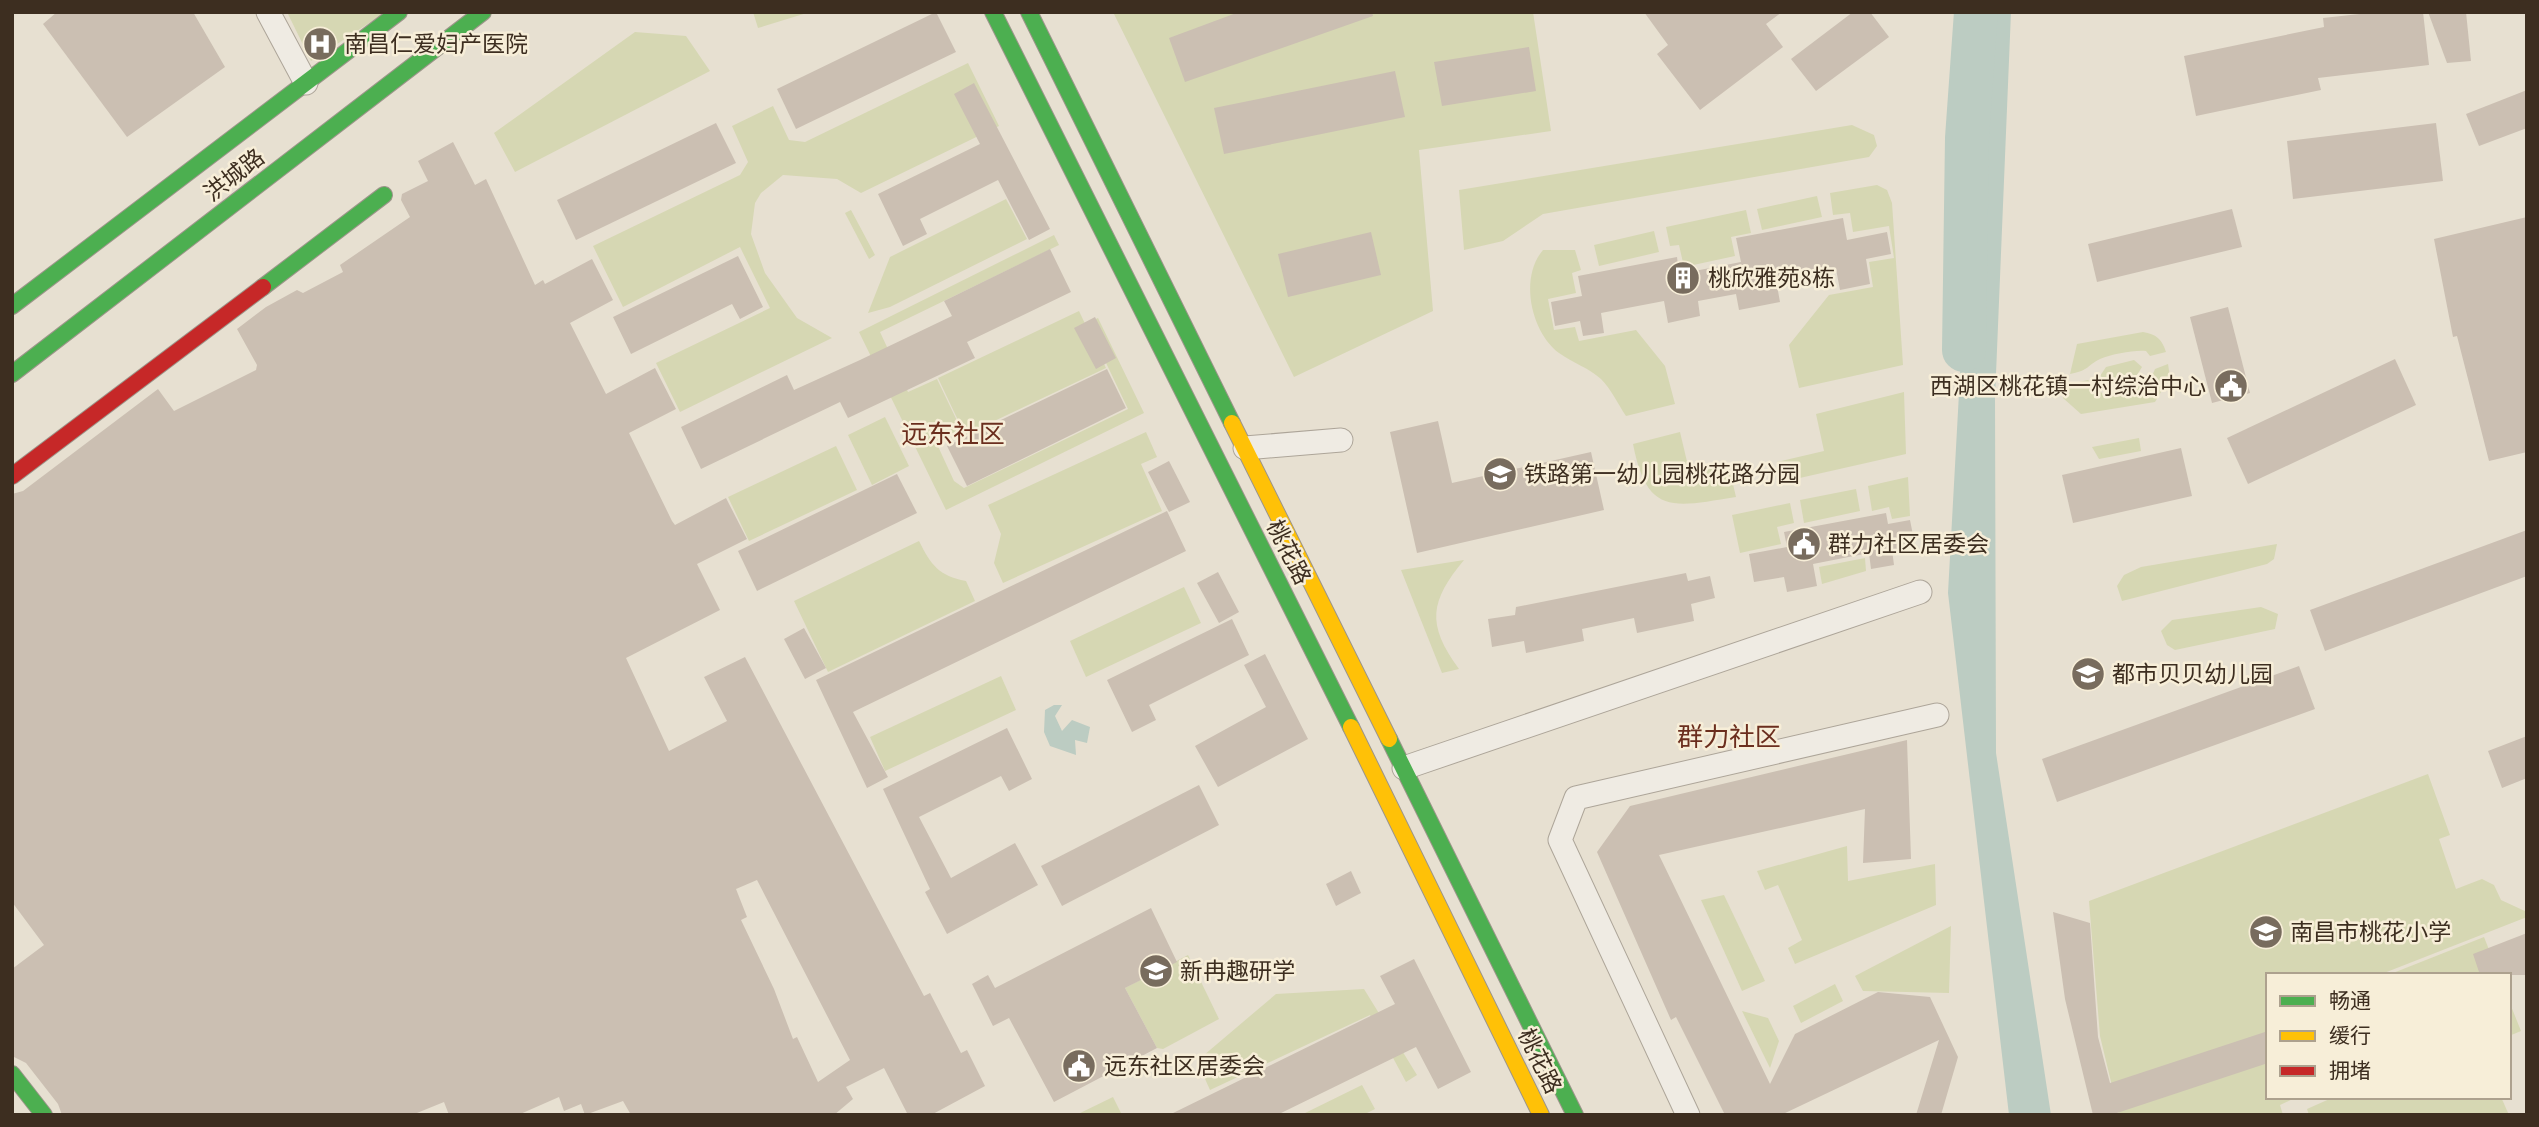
<svg xmlns="http://www.w3.org/2000/svg" width="2539" height="1127" viewBox="0 0 2539 1127" font-family="'Playfair Display','Noto Sans SC',serif">
<style>
.green{fill:#d6d7b3}
.water{fill:#bcccc2}
.lines{fill:none;stroke-linecap:round;stroke-linejoin:round}
.river{stroke:#bcccc2;stroke-width:44}
.building{fill:#cbbfb2;fill-rule:evenodd}
.street-casing{stroke:#ada599;stroke-width:25}
.fast-casing{stroke:#9c958a;stroke-width:18}
.slow-casing{stroke:#9c958a;stroke-width:18}
.jam-casing{stroke:#9c958a;stroke-width:18}
.street{stroke:#efebe3;stroke-width:23}
.fast{stroke:#4caf50;stroke-width:16}
.slow{stroke:#ffc107;stroke-width:16}
.jam{stroke:#c62828;stroke-width:16}
.labels{text-anchor:middle;stroke-width:5;stroke-linejoin:round;paint-order:stroke}
.poi-label{font-size:23px;fill:#3d2e20;stroke:#f7eed8;text-anchor:start}
.street-label{font-size:23px;fill:#3d2e20;stroke:#f7eed8}
.quarter-label{font-size:26px;fill:#6b2e1e;stroke:#f7eed8}
</style>
<rect width="100%" height="100%" fill="#e7e0d1"/>
<g class="green">
<polygon points="287,12 386,12 311,61"/>
<polygon points="753,12 810,12 758,28"/>
<polygon points="1113,12 1533,12 1551,131 1419,150 1433,311 1294,377"/>
<polygon points="635,32 686,36 710,71 515,172 494,133"/>
<polygon points="968,63 999,126 861,193 837,179 783,175 761,193 755,203 751,234 765,273 797,318 832,338 680,412 656,363 770,308 740,247 623,307 593,246 740,175 748,162 732,126 773,106 789,140 805,142"/>
<polygon points="1852,125 1874,135 1877,146 1869,157 1543,214 1503,241 1464,250 1459,190"/>
<polygon points="1877,185 1887,190 1892,203 1903,365 1799,388 1789,345 1829,295 1873,287 1869,262 1894,258 1889,226 1853,232 1850,213 1833,215 1830,193"/>
<polygon points="1817,196 1822,217 1762,230 1757,209"/>
<polygon points="1006,199 1027,239 890,307 868,313 890,257"/>
<polygon points="851,210 875,255 869,259 845,213"/>
<polygon points="1746,210 1751,233 1731,237 1735,256 1684,267 1679,245 1670,246 1666,227"/>
<polygon points="1654,231 1659,252 1599,266 1594,245"/>
<polygon points="1054,235 1059,245 880,332 908,392 937,379 961,429 936,442 954,481 964,488 1128,409 1087,323 1098,318 1144,413 946,510 859,332"/>
<path d="M1543,250H1575L1581,270L1572,273L1576,293L1548,299L1554,330L1575,327L1579,341L1636,330L1665,366L1675,404L1626,416C1618,404 1611,389 1601,379C1589,368 1573,363 1559,353C1531,332 1519,278 1543,250Z"/>
<polygon points="1079,311 1106,368 965,435 938,378"/>
<path d="M2143,332C2156,334 2162,339 2166,352L2150,356L2146,351C2133,350 2113,354 2100,359C2086,366 2090,370 2070,374L2077,344Z"/>
<polygon points="2134,360 2142,367 2137,375 2110,381 2100,376 2106,367"/>
<path d="M2168,364L2170,377L2155,402L2081,414L2063,398L2069,384L2088,380L2103,394C2121,390 2149,388 2155,369Z"/>
<polygon points="1904,392 1906,454 1782,482 1777,462 1824,451 1816,414"/>
<polygon points="885,417 909,466 872,485 848,435"/>
<polygon points="1146,432 1157,457 1141,464 1162,511 1003,583 994,563 1001,534 988,505"/>
<path d="M1680,432L1689,470L1728,463L1736,497C1673,507 1647,516 1633,444Z"/>
<polygon points="2139,438 2141,451 2099,459 2092,447"/>
<polygon points="836,446 857,490 749,541 728,497"/>
<polygon points="1908,477 1910,516 1892,519 1889,507 1872,511 1868,486"/>
<polygon points="1856,489 1860,511 1804,523 1800,500"/>
<polygon points="1790,503 1794,523 1777,527 1781,544 1740,553 1732,515"/>
<path d="M919,541C931,565 939,576 966,581L975,601L828,672L794,601Z"/>
<polygon points="2277,544 2274,559 2267,564 2122,601 2117,586 2124,575 2141,567"/>
<polygon points="1865,558 1866,571 1822,584 1819,567"/>
<path d="M1464,560C1430,601 1426,624 1459,669L1442,673L1401,570Z"/>
<polygon points="1184,587 1201,623 1086,677 1070,641"/>
<polygon points="2261,607 2278,614 2275,629 2175,650 2167,645 2161,631 2172,620"/>
<polygon points="1001,676 1016,710 885,771 870,737"/>
<polygon points="2428,774 2450,835 2439,839 2456,889 2482,879 2494,885 2501,900 2527,912 2527,917 2379,975 2268,975 2268,1097 2297,1097 2280,1105 2283,1115 2119,1115 2100,1036 2089,901"/>
<polygon points="1847,846 1848,881 1935,864 1936,905 1795,964 1788,948 1802,940 1778,885 1765,890 1757,871"/>
<polygon points="1724,895 1765,981 1742,991 1701,900"/>
<polygon points="1951,926 1949,993 1863,991 1855,976"/>
<polygon points="2484,937 2499,975 2388,975"/>
<polygon points="1188,955 1219,1019 1163,1049 1157,1048 1125,988"/>
<polygon points="1835,984 1843,1001 1801,1023 1793,1006"/>
<polygon points="1364,989 1417,1075 1406,1082 1370,1015 1210,1090 1197,1061 1276,994"/>
<polygon points="2509,1001 2521,1031 2509,1036"/>
<polygon points="1742,1011 1768,1018 1779,1041 1770,1068"/>
<polygon points="1362,1085 1375,1109 1363,1115 1301,1115"/>
<polygon points="1113,1097 1122,1115 1076,1115"/>
<polygon points="2334,1097 2501,1097 2509,1115 2309,1115 2307,1109"/>
</g>
<g class="water">
<polygon points="1980,12 2011,12 1995,398 1996,753 2051,1115 2009,1115 1948,593"/>
<polygon points="1054,705 1062,705 1055,716 1062,731 1072,720 1090,727 1087,743 1075,740 1076,755 1050,746 1044,732 1045,710"/>
</g>
<g class="lines">
<polyline class="river" points="1964,350 1967,138 1976,12"/>
</g>
<g class="building">
<polygon points="57,12 193,12 225,67 127,137 43,24"/>
<polygon points="936,12 956,52 796,129 777,89"/>
<polygon points="1239,12 1372,12 1373,16 1185,82 1169,38"/>
<polygon points="1644,12 1782,12 1766,24 1783,47 1700,110 1657,54 1668,45"/>
<polygon points="1853,12 1870,12 1889,37 1816,91 1791,59"/>
<polygon points="2378,12 2423,12 2429,65 2318,78 2321,90 2196,116 2184,56 2324,27 2323,18"/>
<polygon points="2428,12 2466,12 2471,61 2447,63"/>
<polygon points="1529,47 1536,91 1442,106 1434,62"/>
<polygon points="1395,71 1405,117 1224,154 1214,108"/>
<polygon points="974,83 1050,229 1029,240 998,180 920,219 927,234 903,246 878,194 980,144 954,94"/>
<polygon points="2527,90 2527,128 2479,146 2466,114"/>
<polygon points="716,123 736,163 576,240 557,200"/>
<polygon points="2436,123 2443,181 2293,199 2287,141"/>
<path d="M453,142L475,185L486,179L535,285L543,280L545,284L592,259L613,300L570,323L606,394L655,368L676,409L629,433L672,521L675,525L726,498L747,539L697,564L720,610L626,658L669,751L727,721L704,677L745,657L924,996L930,993L961,1053L967,1050L985,1086L931,1115H908L884,1068L846,1087L853,1099L834,1115H631L623,1101L585,1115L581,1104L564,1111L559,1097L518,1115H449L444,1102L412,1115H62L58,1104L26,1063L12,1056V969L44,945L12,902V494L23,491L158,389L174,411L256,370L257,365L237,329L266,307L297,290L303,293L343,272L340,265L410,217L401,200L402,194L428,181L418,161ZM757,880L850,1060L818,1082L797,1037L793,1039L774,989L741,920L747,917L736,889Z"/>
<polygon points="2232,209 2242,247 2097,282 2088,244"/>
<polygon points="2527,217 2527,452 2489,461 2457,336 2453,337 2434,239"/>
<polygon points="1843,218 1847,240 1887,232 1891,254 1866,259 1870,284 1840,290 1836,269 1776,280 1780,302 1739,310 1736,294 1698,301 1700,316 1668,323 1664,301 1601,313 1604,333 1583,336 1580,321 1555,326 1551,302 1582,296 1578,276 1677,257 1679,274 1741,262 1736,238"/>
<polygon points="1371,232 1381,275 1288,297 1278,254"/>
<polygon points="1050,249 1071,292 967,342 975,358 848,418 840,402 701,469 681,427 787,375 794,390 860,360 952,316 944,301"/>
<polygon points="738,256 763,307 740,319 732,304 631,354 613,317"/>
<polygon points="2228,307 2250,393 2212,403 2190,317"/>
<polygon points="1095,317 1116,358 1096,369 1074,328"/>
<polygon points="2395,359 2416,405 2248,484 2227,438"/>
<polygon points="1107,369 1126,408 967,486 947,446"/>
<polygon points="1438,421 1452,483 1591,452 1604,510 1417,553 1390,432"/>
<polygon points="2181,448 2192,496 2073,523 2062,475"/>
<polygon points="1169,461 1190,502 1169,512 1148,472"/>
<polygon points="897,474 917,513 757,591 738,551"/>
<polygon points="1167,511 1186,551 853,712 888,777 867,788 816,680"/>
<polygon points="1886,513 1888,524 1910,520 1915,545 1892,550 1894,565 1871,569 1869,553 1813,564 1817,586 1787,592 1784,577 1754,582 1749,554 1787,547 1784,532"/>
<polygon points="2527,530 2527,576 2325,651 2310,610"/>
<polygon points="1218,572 1239,612 1219,623 1197,583"/>
<polygon points="1686,573 1688,581 1710,576 1715,598 1691,604 1694,621 1637,633 1634,618 1582,629 1584,641 1526,653 1524,641 1492,647 1488,619 1515,615 1516,607"/>
<polygon points="1232,619 1249,655 1149,705 1156,720 1132,732 1107,680"/>
<polygon points="804,628 826,668 805,679 784,639"/>
<polygon points="1265,654 1308,739 1218,787 1195,746 1266,707 1244,665"/>
<polygon points="2299,666 2315,709 2057,802 2042,759"/>
<polygon points="1007,728 1032,779 1009,791 1001,776 919,817 951,878 1015,843 1038,885 947,934 925,892 930,889 883,789"/>
<polygon points="2527,736 2527,778 2502,788 2488,751"/>
<polygon points="1907,740 1911,859 1863,863 1865,809 1659,855 1770,1084 1795,1034 1878,992 1930,997 1958,1057 1941,1115 1916,1115 1939,1040 1781,1115 1725,1115 1676,1017 1671,1020 1597,852 1630,806"/>
<polygon points="1199,785 1219,825 1062,906 1041,866"/>
<polygon points="1351,871 1361,893 1336,906 1326,884"/>
<polygon points="1151,908 1177,962 1125,988 1157,1048 1054,1102 1009,1018 993,1026 972,984 988,975 995,988"/>
<polygon points="2053,912 2090,923 2098,1037 2110,1083 2268,1031 2268,1063 2111,1115 2093,1115 2065,999"/>
<polygon points="2527,933 2527,975 2480,975 2473,954"/>
<polygon points="1414,959 1471,1072 1438,1089 1416,1047 1277,1115 1169,1115 1395,1004 1380,976"/>
</g>
<g class="lines">
<g class="street-casing">
<g id="street">
<polyline points="268,12 306,83"/>
<polyline points="1245,448 1341,440"/>
<polyline points="1404,768 1920,592"/>
<polyline points="1688,1115 1560,840 1576,798 1937,715"/>
</g>
</g>
<g class="fast-casing">
<g id="fast">
<polyline points="993,12 1351,727"/>
<polyline points="1029,12 1232,423"/>
<polyline points="263,287 384,195"/>
<polyline points="12,306 399,12"/>
<polyline points="12,374 483,12"/>
<polyline points="1389,739 1575,1115"/>
<polyline points="12,1074 44,1115"/>
</g>
</g>
<g class="slow-casing">
<g id="slow">
<polyline points="1232,423 1389,739"/>
<polyline points="1351,727 1541,1115"/>
</g>
</g>
<g class="jam-casing">
<polyline id="jam" points="12,476 263,287"/>
</g>
<use href="#street" class="street"/>
<use href="#fast" class="fast"/>
<use href="#slow" class="slow"/>
<use href="#jam" class="jam"/>
</g>
<defs>
<g id="hospital-disc" transform="scale(1.75)"><circle r="9.5" fill="#786c5e" stroke="#f7eed8"/><path d="M-5-5h3v3.5h4V-5h3V5h-3V1.5h-4V5h-3Z" fill="#fff"/></g>
<g id="building-disc" transform="scale(1.75)"><circle r="9.5" fill="#786c5e" stroke="#f7eed8"/><path d="M-4-6H4V6H1V3H-1V6H-4ZM-2.5-4.3h1.7v1.8h-1.7ZM.8-4.3h1.7v1.8H.8ZM-2.5-1h1.7V.8h-1.7ZM.8-1h1.7V.8H.8Z" fill="#fff"/></g>
<g id="civic-disc" transform="scale(1.75)"><circle r="9.5" fill="#786c5e" stroke="#f7eed8"/><path d="M-.6-6.5H3V-4.5H.6V-3L4-1V1h2V6H-6V1h2V-1L-.6-3ZM-1.2 2.5V6h2.4V2.5Z" fill="#fff"/></g>
<g id="school-disc" transform="scale(1.75)"><circle r="9.5" fill="#786c5e" stroke="#f7eed8"/><path d="M0-5L7-2L0 1L-7-2ZM-4 1L0 2.5L4 1V4Q0 6-4 4Z" fill="#fff"/></g>
</defs>
<g fill-rule="evenodd">
<use href="#hospital-disc" x="320" y="44"/>
<use href="#building-disc" x="1683" y="278"/>
<use href="#civic-disc" x="2231" y="386"/>
<use href="#school-disc" x="1500" y="474"/>
<use href="#civic-disc" x="1804" y="544"/>
<use href="#school-disc" x="2088" y="674"/>
<use href="#school-disc" x="2266" y="932"/>
<use href="#school-disc" x="1156" y="971"/>
<use href="#civic-disc" x="1079" y="1066"/>
</g>
<g class="labels">
<g class="poi-label">
<text x="344" y="52">南昌仁爱妇产医院</text>
<text x="1708" y="286">桃欣雅苑8栋</text>
<text x="2206" y="394" text-anchor="end">西湖区桃花镇一村综治中心</text>
<text x="1524" y="482">铁路第一幼儿园桃花路分园</text>
<text x="1828" y="552">群力社区居委会</text>
<text x="2112" y="682">都市贝贝幼儿园</text>
<text x="2290" y="940">南昌市桃花小学</text>
<text x="1180" y="979">新冉趣研学</text>
<text x="1104" y="1074">远东社区居委会</text>
</g>
<g class="street-label">
<text transform="translate(234 175) rotate(-38)" y="8">洪城路</text>
<text transform="translate(1289 552) rotate(63)" y="8">桃花路</text>
<text transform="translate(1540 1061) rotate(64)" y="8">桃花路</text>
</g>
<g class="quarter-label">
<text x="953" y="443">远东社区</text>
<text x="1729" y="746">群力社区</text>
</g>
</g>
<rect width="2539" height="1127" fill="none" stroke="#3d2e20" stroke-width="28"/>
<rect x="2266" y="973" width="245" height="126" fill="#f7eed8" stroke="#ada18e" stroke-width="2"/>
<rect x="2280" y="996" width="35" height="10" fill="#4caf50" stroke="#ada18e" stroke-width="2"/>
<text x="2329" y="1008" font-size="21" fill="#3d2e20">畅通</text>
<rect x="2280" y="1031" width="35" height="10" fill="#ffc107" stroke="#ada18e" stroke-width="2"/>
<text x="2329" y="1043" font-size="21" fill="#3d2e20">缓行</text>
<rect x="2280" y="1066" width="35" height="10" fill="#c62828" stroke="#ada18e" stroke-width="2"/>
<text x="2329" y="1078" font-size="21" fill="#3d2e20">拥堵</text>
</svg>
